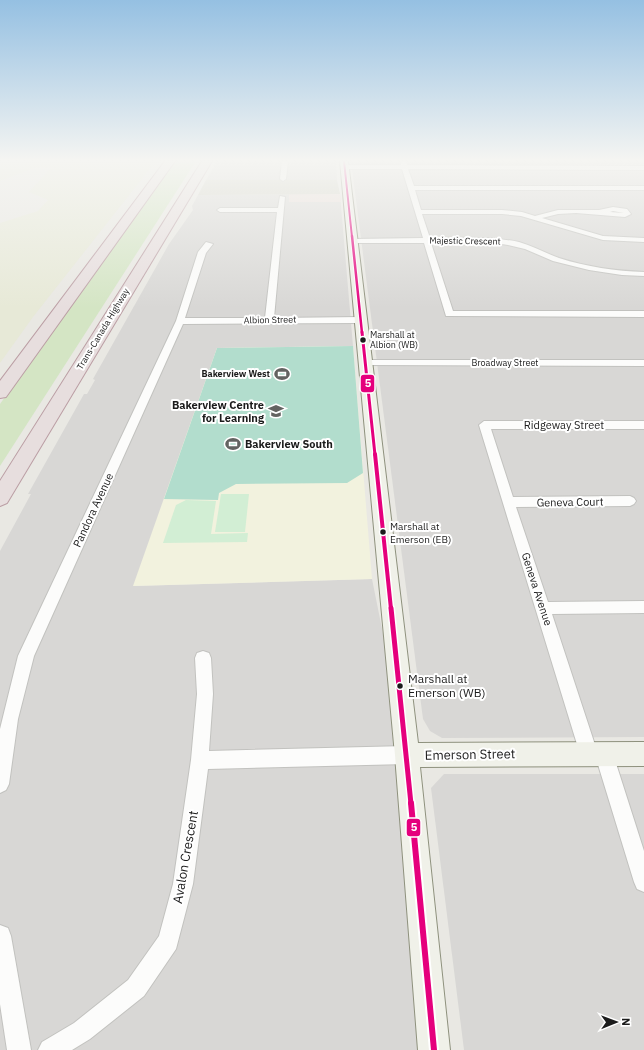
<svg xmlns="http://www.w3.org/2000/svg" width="644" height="1050" viewBox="0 0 644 1050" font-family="'IBM Plex Sans',sans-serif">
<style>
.residential{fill:#d8d7d5}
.commercial{fill:#eaddd9}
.education{fill:#f2f2de}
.construction{fill:#d1d1c5}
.farmland{fill:#e7e9d7}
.grass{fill:#d4e5c4}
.park{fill:#d2eed4}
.pitch{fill:#b2ddcd}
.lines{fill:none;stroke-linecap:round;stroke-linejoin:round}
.minor-casing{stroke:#c2c2bf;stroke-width:2}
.secondary-casing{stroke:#8e917d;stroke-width:2}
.motorway-casing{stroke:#bb9ea4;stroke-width:2}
.minor{fill:#fcfcfb;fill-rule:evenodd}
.secondary{fill:#f0f1e9;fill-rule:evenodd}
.motorway{fill:#e7dede;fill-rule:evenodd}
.bus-1-far5-casing{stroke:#fff;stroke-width:3.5}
.bus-1-far4-casing{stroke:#fff;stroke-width:4.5}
.bus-1-far3-casing{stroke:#fff;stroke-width:5.5}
.bus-1-far2-casing{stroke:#fff;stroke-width:7}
.bus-1-far1-casing{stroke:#fff;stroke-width:8}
.bus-1-casing{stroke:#fff;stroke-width:10}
.bus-1-far5{stroke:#e5007d;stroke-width:2}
.bus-1-far4{stroke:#e5007d;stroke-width:2.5}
.bus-1-far3{stroke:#e5007d;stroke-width:3}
.bus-1-far2{stroke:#e5007d;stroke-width:4}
.bus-1-far1{stroke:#e5007d;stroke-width:5}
.bus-1{stroke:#e5007d;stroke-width:6}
.bus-dot{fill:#1b1b1b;stroke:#fff;stroke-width:1.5}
.labels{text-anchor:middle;stroke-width:4;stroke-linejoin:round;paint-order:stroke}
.far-street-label{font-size:9px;fill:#1b1b1b;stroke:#fff}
.far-bus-label{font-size:9px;fill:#1b1b1b;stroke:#fff;text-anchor:start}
.far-poi-label{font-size:9px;font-weight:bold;fill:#1b1b1b;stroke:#fff;text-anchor:end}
.bus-label{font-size:10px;fill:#1b1b1b;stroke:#fff;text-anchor:start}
.poi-label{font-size:11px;font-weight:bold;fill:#1b1b1b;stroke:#fff;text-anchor:end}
.street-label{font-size:11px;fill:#1b1b1b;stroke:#fff}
.near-bus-label{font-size:12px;fill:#1b1b1b;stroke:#fff;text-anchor:start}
.near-street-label{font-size:13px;fill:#1b1b1b;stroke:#fff}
.line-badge{stroke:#fff;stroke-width:1.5}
.badge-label{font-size:11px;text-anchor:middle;font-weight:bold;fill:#fff}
</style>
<rect width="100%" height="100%" fill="#e9e8e3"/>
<g class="residential">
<polygon points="217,161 336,161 337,180 206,180"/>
<polygon points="351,161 644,161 644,737 442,738 430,731 423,719"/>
<polygon points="340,194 353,346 217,348 134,586 372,579 401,723 430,1050 0,1050 0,551 31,494 28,494 84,394 87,394 95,380 93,379 169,244 193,210 192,206 198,195"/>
<polygon points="444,774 644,774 644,1050 464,1050 431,788"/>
</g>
<polygon class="commercial" points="289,194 340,194 341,202 289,202"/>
<polygon class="education" points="353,346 372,579 133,586 217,348"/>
<polygon class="construction" points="206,180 337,180 340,194 198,195"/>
<polygon class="farmland" points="0,161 156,161 33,317 0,363 0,223 38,211 48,200 29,192 52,167 36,167 0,181"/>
<polygon class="grass" points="174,161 196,161 0,466 0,404"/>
<g class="park">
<polygon points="221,494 249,494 245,532 215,532"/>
<polygon points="186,500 216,501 211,534 248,533 247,542 163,543 176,505"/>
</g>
<polygon class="pitch" points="353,346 363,473 347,483 236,484 219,493 218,500 164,499 217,348"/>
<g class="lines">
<g class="minor-casing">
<g id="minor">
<polygon points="282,161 288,161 286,179 283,181 280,179"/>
<path d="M400,161H406L407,165L644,166V170L408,169L414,186H644V190H415L421,210H502L522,212L535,216L558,210H599L613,207L627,209L631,214L625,217L576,213L558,214L542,218L603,236L644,238V242L603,240L521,216L502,214H422L430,238C460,238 490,236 519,242C533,246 545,253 559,258C587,267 615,271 644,272V276L622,275L589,270L553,261L525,249L508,245L489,242L431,243L453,311H644V317L446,316L424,243H352L348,241L352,239L423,238L402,169H345L342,167L345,165H401ZM613,211L624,213L610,212Z"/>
<polygon points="280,196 285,197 274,318 361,317 365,320 361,323 183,324 34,656 18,719 9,784 6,790 0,793 0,729 18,656 176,321 198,252 206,242 213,244 206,253 185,318 265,318 277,212 220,212 217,210 220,208 278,208"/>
<polygon points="365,360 644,360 644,366 362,365 360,363 362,361"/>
<polygon points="484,421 644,421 644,429 491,429 513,497 630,496 634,498 636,501 634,504 630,506 516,507 548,602 644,601 644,613 552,614 597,751 598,748 604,745 610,748 613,754 644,851 644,892 637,889 634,882 596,758 595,760 589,763 583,760 580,754 479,425"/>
<polygon points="203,651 209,653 211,658 213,694 209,751 407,746 413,749 416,755 413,761 407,764 208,769 193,884 176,949 144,996 90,1039 72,1050 38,1050 42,1042 74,1023 128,980 159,936 173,884 191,760 197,694 195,658 197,653"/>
<polygon points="0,925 8,928 11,936 31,1050 7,1050 0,1004"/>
</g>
</g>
<g class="secondary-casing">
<polygon id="secondary" points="340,161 348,161 418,743 644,742 644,766 420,767 450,1050 418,1050 395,755"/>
</g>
<g class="motorway-casing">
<g id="motorway">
<polygon points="165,161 175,161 6,397 0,398 0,381"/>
<polygon points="202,161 212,161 7,503 0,506 0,481"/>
</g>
</g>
<use href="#minor" class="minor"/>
<use href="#secondary" class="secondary"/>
<use href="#motorway" class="motorway"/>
<g class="bus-1-far5-casing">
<polyline id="bus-1-far5" points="344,161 352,237"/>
</g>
<g class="bus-1-far4-casing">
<polyline id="bus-1-far4" points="352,236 362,333"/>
</g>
<g class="bus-1-far3-casing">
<polyline id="bus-1-far3" points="362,332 375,455"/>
</g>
<g class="bus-1-far2-casing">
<polyline id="bus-1-far2" points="375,454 391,609"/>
</g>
<g class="bus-1-far1-casing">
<polyline id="bus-1-far1" points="391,608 411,804"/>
</g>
<g class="bus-1-casing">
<polyline id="bus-1" points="411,803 434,1050"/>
</g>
<use href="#bus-1-far5" class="bus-1-far5"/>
<use href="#bus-1-far4" class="bus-1-far4"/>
<use href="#bus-1-far3" class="bus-1-far3"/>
<use href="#bus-1-far2" class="bus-1-far2"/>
<use href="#bus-1-far1" class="bus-1-far1"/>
<use href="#bus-1" class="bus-1"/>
</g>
<linearGradient id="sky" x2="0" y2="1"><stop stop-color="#95c0e2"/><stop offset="0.52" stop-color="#f5f5f2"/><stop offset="1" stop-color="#f5f5f2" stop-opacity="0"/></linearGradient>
<rect width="644" height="308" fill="url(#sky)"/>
<defs>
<g id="stadium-bare" transform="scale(1.2)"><path d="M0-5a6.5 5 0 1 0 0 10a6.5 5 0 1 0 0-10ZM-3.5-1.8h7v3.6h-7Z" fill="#636361" stroke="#fff" stroke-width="2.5" paint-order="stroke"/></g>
<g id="school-bare" transform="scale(1.2)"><path d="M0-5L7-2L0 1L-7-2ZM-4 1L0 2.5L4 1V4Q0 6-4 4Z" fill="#636361" stroke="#fff" stroke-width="2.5" paint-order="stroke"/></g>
</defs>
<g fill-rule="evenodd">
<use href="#stadium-bare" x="282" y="374"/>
<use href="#school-bare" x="276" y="411"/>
<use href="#stadium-bare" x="233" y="444"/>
</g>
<g class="bus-dot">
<circle cx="363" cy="340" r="3.5"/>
<circle cx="383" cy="532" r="3.5"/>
<circle cx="400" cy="686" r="3.5"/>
</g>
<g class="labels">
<g class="far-street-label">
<text transform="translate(465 241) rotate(1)" y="3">Majestic Crescent</text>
<text transform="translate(270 320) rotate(-1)" y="3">Albion Street</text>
<text transform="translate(103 329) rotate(-59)" y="3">Trans-Canada Highway</text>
<text x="505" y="366">Broadway Street</text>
</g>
<g class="far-bus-label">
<text x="370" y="338">Marshall at<tspan x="370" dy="10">Albion (WB)</tspan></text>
</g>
<g class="far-poi-label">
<text x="270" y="377">Bakerview West</text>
</g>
<g class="bus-label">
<text x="390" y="530">Marshall at<tspan x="390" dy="13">Emerson (EB)</tspan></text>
</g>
<g class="poi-label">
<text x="264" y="409">Bakerview Centre<tspan x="264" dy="13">for Learning</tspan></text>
<text x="245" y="448" text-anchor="start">Bakerview South</text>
</g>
<g class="street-label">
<text x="564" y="429">Ridgeway Street</text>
<text transform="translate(570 502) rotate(-1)" y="4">Geneva Court</text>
<text transform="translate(93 510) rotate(-65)" y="4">Pandora Avenue</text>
<text transform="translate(537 589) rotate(72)" y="4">Geneva Avenue</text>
</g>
<g class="near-bus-label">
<text x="408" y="683">Marshall at<tspan x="408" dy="14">Emerson (WB)</tspan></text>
</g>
<g class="near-street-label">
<text transform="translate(470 754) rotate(-1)" y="5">Emerson Street</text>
<text transform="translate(185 857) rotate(-80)" y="5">Avalon Crescent</text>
</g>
</g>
<g class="line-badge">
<rect x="360" y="374" width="15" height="19" rx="4" fill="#e5007d"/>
<rect x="406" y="818" width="15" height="19" rx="4" fill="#e5007d"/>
</g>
<g class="badge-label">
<text x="368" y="387">5</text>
<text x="414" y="831">5</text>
</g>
<g transform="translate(616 1022) rotate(89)" stroke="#ffffff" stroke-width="3" paint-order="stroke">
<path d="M0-3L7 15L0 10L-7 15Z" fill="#1b1b1b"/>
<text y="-6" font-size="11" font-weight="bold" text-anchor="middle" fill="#1b1b1b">N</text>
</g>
</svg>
